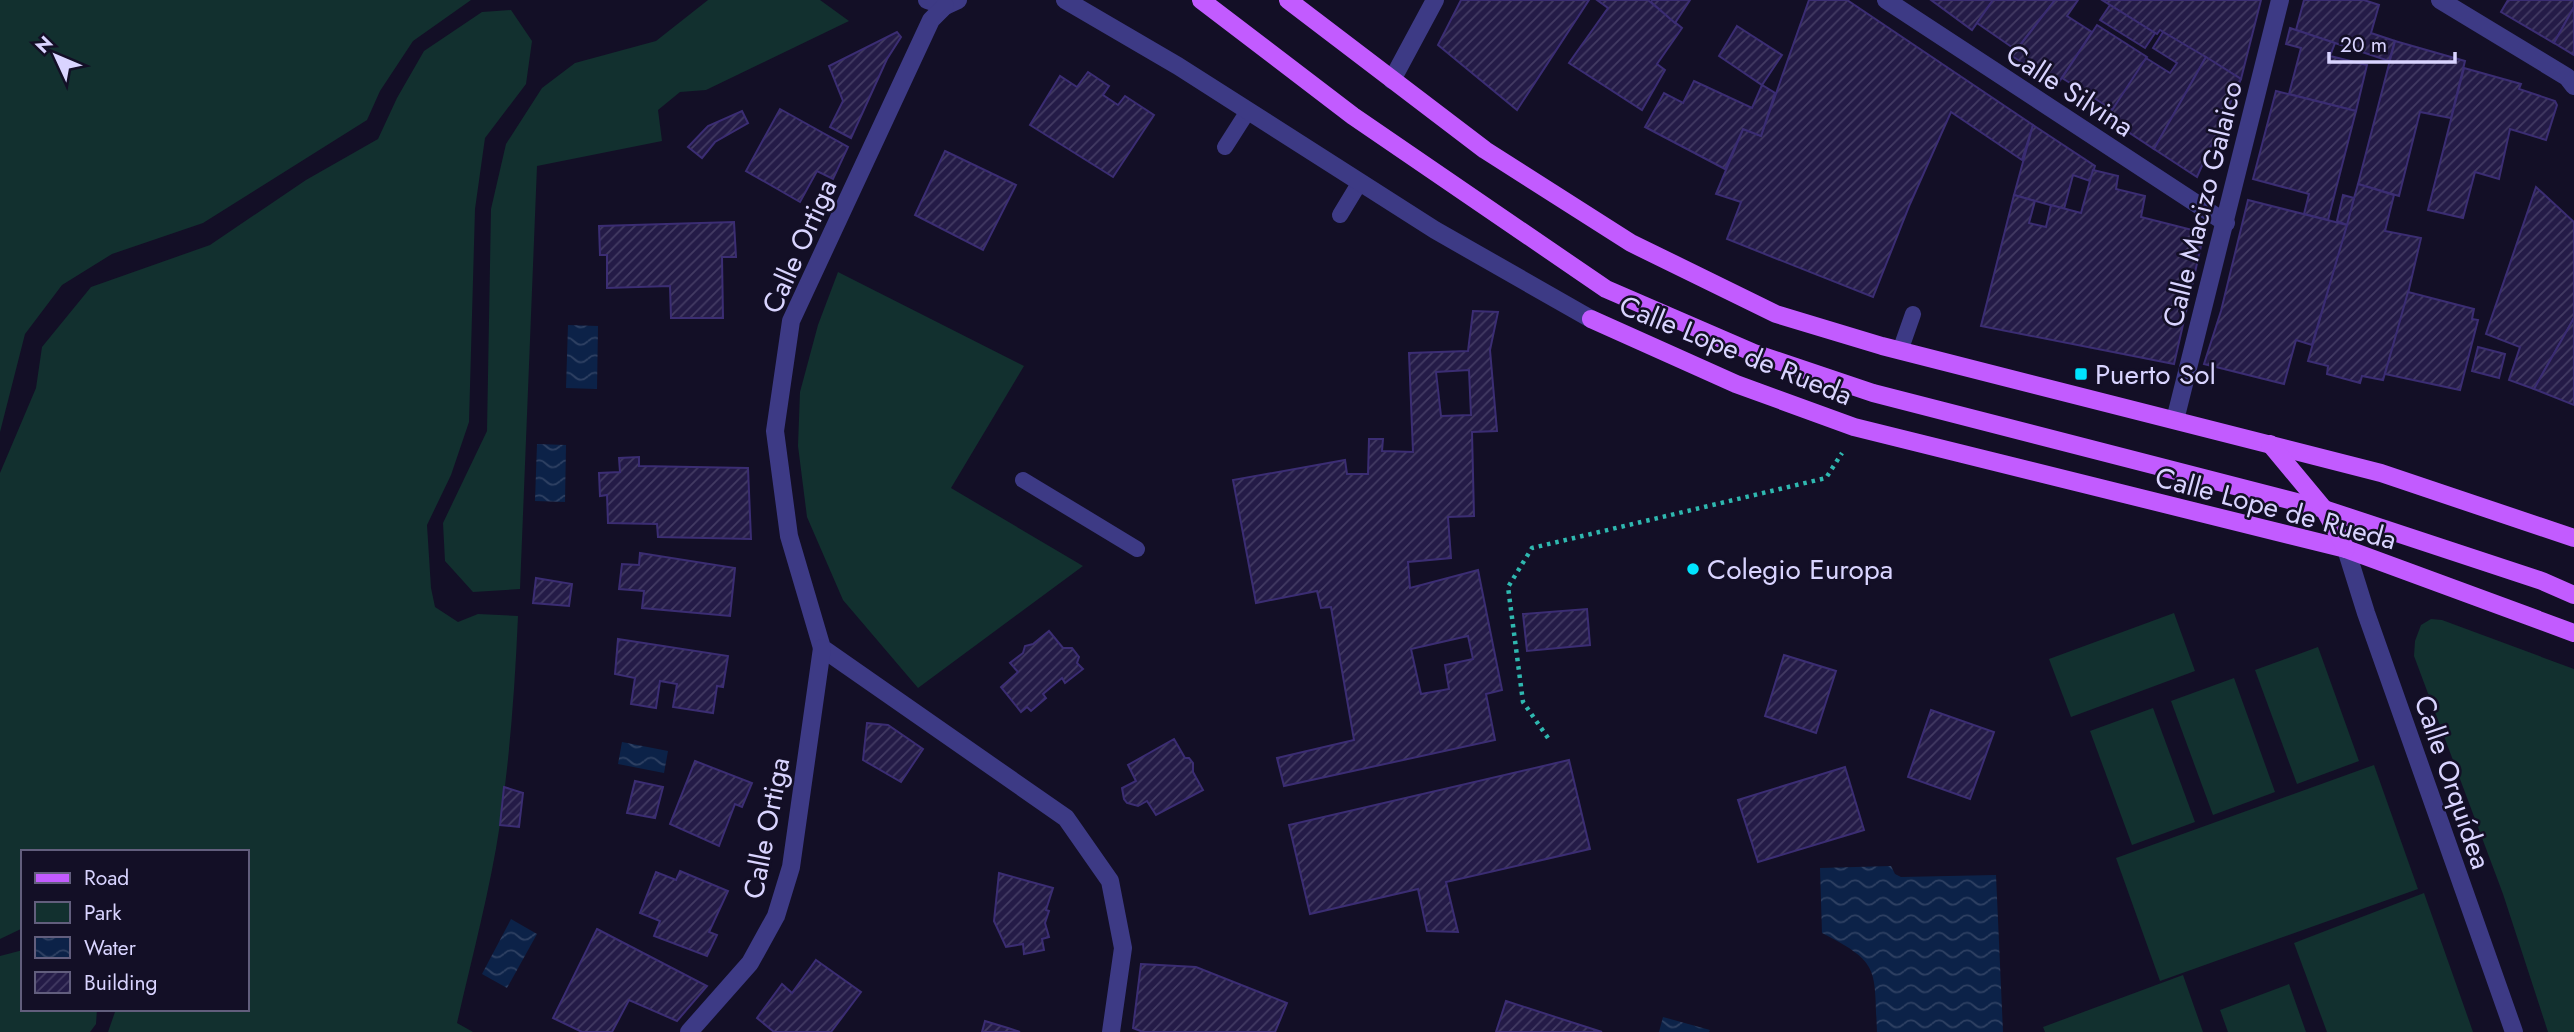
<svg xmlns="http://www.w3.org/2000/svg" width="2574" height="1032" viewBox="0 0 2574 1032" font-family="Jost,sans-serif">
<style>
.green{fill:#12302f}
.water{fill:url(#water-waves)}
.building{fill:url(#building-hatch);stroke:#3b2d73;stroke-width:2;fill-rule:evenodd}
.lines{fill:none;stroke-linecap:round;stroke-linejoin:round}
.path{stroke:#2fb8b0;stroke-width:4.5;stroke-dasharray:3.5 5;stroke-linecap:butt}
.service{stroke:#3d3a85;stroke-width:16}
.minor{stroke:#3d3a85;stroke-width:18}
.tertiary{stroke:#3d3a85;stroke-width:18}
.primary{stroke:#c25bff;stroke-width:18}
.poi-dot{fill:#00e5ff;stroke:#130f26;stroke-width:2.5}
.labels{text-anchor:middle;stroke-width:5;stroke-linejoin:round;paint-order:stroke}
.street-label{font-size:28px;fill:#d9d4ff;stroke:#130f26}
.poi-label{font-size:28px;fill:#d9d4ff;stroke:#130f26;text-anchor:start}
</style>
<defs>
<pattern id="water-waves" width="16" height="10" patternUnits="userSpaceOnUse" patternTransform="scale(1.75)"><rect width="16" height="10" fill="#0c2248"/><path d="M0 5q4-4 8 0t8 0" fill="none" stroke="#2f4163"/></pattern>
<pattern id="building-hatch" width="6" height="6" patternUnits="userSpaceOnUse" patternTransform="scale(1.75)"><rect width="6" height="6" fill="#241b47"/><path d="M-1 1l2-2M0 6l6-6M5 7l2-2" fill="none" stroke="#433b63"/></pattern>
</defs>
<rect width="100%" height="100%" fill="#130f26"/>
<g class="green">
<polygon points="0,0 471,0 413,41 380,91 367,120 203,223 112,254 62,285 25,334 0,432"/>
<polygon points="708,0 820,0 849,21 706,90 680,92 658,110 662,141 537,166 520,589 473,592 445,561 443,523 487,431 491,209 506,144 542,88 575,63 656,41"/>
<path d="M511,10L532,41L526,84L485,138L475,209L469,422L451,475L427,525L431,588L435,607L458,622L478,614L518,616C515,686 510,755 500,824C490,891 472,957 457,1023L473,1032H108L116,1009H247V852H23V928L0,939V473L36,388L42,347L91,287L210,245L306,180L378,139L397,98L424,51L482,12Z"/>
<polygon points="838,272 1024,366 951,488 1083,566 918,688 843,600 807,517 798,446 800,392 818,325"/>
<polygon points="2174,613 2195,671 2071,717 2049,659"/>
<polygon points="2431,619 2442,620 2574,669 2574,1032 2548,1032 2503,894 2414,656 2415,641 2421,625"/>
<polygon points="2318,647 2359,761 2297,784 2255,670"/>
<polygon points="2234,678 2275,792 2213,815 2171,701"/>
<polygon points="2153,708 2195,822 2132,845 2090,731"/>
<polygon points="2374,765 2418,889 2160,981 2116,858"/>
<polygon points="2424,893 2473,1032 2327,1032 2294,943"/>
<polygon points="23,950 23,1009 97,1009 96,1024 90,1032 0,1032 0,956"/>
<polygon points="2183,975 2203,1032 2045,1032 2043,1027"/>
<polygon points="2289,984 2306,1032 2228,1032 2220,1010"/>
</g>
<g class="water">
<polygon points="568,325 598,326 597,389 566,388"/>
<polygon points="537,444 566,445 565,502 535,501"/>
<polygon points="622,742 668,751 664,773 618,764"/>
<path d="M1891,866L1895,874L1901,877L1996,875L2003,1032H1877C1874,969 1881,963 1822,933L1820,868Z"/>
<polygon points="511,919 537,934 507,988 482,974"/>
<polygon points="1663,1017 1710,1030 1709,1032 1659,1032"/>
</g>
<g class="building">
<polygon points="1461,0 1589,0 1517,110 1438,45"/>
<polygon points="1597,0 1648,0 1682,28 1657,64 1665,70 1642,110 1569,63 1608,8"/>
<polygon points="1652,0 1690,0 1675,23 1651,2"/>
<polygon points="1809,0 1847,0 2033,125 2022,160 1951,112 1910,204 1873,297 1727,239 1741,202 1716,194 1743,129 1761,136"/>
<polygon points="1931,0 1993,0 1972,30"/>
<polygon points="1993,0 2055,0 2016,50 1977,23"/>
<polygon points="2055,0 2078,0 2067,16 2092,32 2057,85 2012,56"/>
<polygon points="2102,0 2261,0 2241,79 2160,30 2157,34 2155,33"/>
<polygon points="2304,0 2364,0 2379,5 2371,33 2395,41 2389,61 2296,30"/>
<polygon points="2508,0 2574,0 2574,7 2554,43 2501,12"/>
<polygon points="2110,5 2155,33 2145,48 2100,20"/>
<polygon points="2574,7 2574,55 2554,43"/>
<polygon points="2097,25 2147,57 2113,110 2062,78"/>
<polygon points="1737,26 1782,55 1762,85 1719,56"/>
<polygon points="2290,28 2335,43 2330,56 2367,65 2356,111 2289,94 2301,48 2286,44"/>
<polygon points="897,32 901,37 887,59 851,138 830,127 843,101 829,66"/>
<polygon points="2163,32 2206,57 2154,149 2107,118 2146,58 2170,73 2177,63 2153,48"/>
<polygon points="2395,41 2465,61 2451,118 2420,112 2399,196 2358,184"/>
<polygon points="2206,57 2241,79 2197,177 2154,149"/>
<polygon points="2464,68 2521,84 2519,89 2555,101 2557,105 2546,140 2510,129 2499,179 2475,172 2463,218 2428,210"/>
<polygon points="1088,72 1109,86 1103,95 1118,105 1125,96 1154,115 1113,177 1030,125 1060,76 1077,87"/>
<polygon points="1694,81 1752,108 1762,85 1775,93 1761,136 1743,129 1725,169 1645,127 1664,93 1683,103"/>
<polygon points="2276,91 2356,111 2328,220 2304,214 2309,194 2253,179"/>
<polygon points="780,109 848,147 833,179 817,171 800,202 746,171"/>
<polygon points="742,111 748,123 715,142 702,158 688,147 708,126"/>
<polygon points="2033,125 2095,166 2090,181 2073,175 2064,209 2014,195"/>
<polygon points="945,151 1016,185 983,250 915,215"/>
<polygon points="2093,170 2118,176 2116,189 2145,196 2141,217 2204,233 2174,364 1981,326 2014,195 2035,201 2029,223 2046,227 2051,205 2081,213"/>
<polygon points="2358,184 2394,195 2385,231 2421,238 2406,302 2383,380 2362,376 2360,383 2327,374 2328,366 2308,361"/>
<polygon points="2536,187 2574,222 2574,318 2534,389 2509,380 2520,347 2486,334"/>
<polygon points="2343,195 2354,198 2347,225 2337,221"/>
<polygon points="2248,200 2347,225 2312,345 2296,340 2284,384 2204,364 2221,311"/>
<polygon points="734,222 736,257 722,257 723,318 671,318 670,286 607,288 607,255 600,255 599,226"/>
<polygon points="2408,292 2474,309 2472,319 2478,320 2460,390 2385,374"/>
<path d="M1473,311L1498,312L1490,350L1497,431L1472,432L1474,516L1448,517L1451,558L1408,562L1410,588L1478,570L1502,690L1486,694L1495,740L1284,786L1277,758L1354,740L1331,607L1321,608L1317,591L1256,603L1233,480L1345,460L1347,474H1368L1369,439H1383L1382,451L1413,452L1409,353L1468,351ZM1469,370L1471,415L1441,416L1436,372ZM1468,636L1473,659L1445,665L1449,689L1421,694L1411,649Z"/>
<polygon points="2574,318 2574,405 2534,389"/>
<polygon points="2478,347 2505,354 2499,378 2472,371"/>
<polygon points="639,457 639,466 748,468 751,539 658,537 657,524 608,523 607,495 600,496 599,473 620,472 619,458"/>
<polygon points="640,553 735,568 730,616 642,608 644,591 619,589 622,564 639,565"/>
<polygon points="536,578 572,584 569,606 533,603"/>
<polygon points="1587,609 1590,645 1527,651 1523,614"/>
<polygon points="1049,631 1063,648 1072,648 1079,657 1077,663 1083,669 1065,683 1062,678 1043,694 1046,698 1031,711 1027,707 1021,712 1001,687 1018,672 1010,663 1023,653 1025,646 1033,644"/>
<polygon points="618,639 728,656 723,687 717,686 713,713 673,707 677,684 660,681 656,708 631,704 635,678 615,674"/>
<polygon points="1784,655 1836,671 1816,733 1765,716"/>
<polygon points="1931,710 1994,732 1970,799 1908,777"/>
<polygon points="867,723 888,725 923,749 901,782 863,760"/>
<polygon points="1174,739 1185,758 1189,758 1193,763 1193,772 1203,790 1156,815 1147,801 1138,806 1127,803 1124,799 1122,788 1136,781 1128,765"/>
<polygon points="1569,760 1590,849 1446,882 1458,932 1427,931 1418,889 1310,914 1289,825"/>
<polygon points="695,761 752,783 742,807 735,804 719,846 670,824"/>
<polygon points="1845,767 1864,830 1758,862 1738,800"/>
<polygon points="635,781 663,787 655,818 627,813"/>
<polygon points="504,787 523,793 519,827 500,825"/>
<polygon points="680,871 728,891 709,932 717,935 707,956 654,936 660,921 640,913 656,872 676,880"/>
<polygon points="999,873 1053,888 1046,910 1049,911 1045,923 1049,937 1042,939 1044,950 1024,954 1023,944 1006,947 994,921"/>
<polygon points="597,929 707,986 677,1021 629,1000 612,1032 582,1032 553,1018"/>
<polygon points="816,960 861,992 831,1032 774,1032 757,1018 782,984 792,993"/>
<polygon points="1141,964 1196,967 1287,1003 1275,1032 1143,1032 1133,1028"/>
<polygon points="1506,1001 1602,1032 1496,1032"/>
<polygon points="985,1021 1008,1028 1020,1032 982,1032"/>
</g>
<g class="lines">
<polyline class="path" points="1548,738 1523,702 1508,587 1532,548 1826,478 1842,453"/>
<g class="service">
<polyline points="1225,147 1248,111"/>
<polyline points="1340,215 1360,182"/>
<polyline points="1900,351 1913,314"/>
<polyline points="1023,480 1137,549"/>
</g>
<g class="minor">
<polyline points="927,0 945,6 958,0"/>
<polyline points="1065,0 1178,66 1435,230 1591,319"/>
<polyline points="1886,0 2226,223"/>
<polyline points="2440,0 2567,77 2574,86"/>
<polyline points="945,6 931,20 791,321 775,431 789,536 822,648 1066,818 1110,881 1123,948 1111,1032"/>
<polyline points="1392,80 1435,0"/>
<polyline points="2175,420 2280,0"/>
<polyline points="689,1032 750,963 776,916 791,867 822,648"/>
</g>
<polyline class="tertiary" points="2346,549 2366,613 2514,1032"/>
<g class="primary">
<polyline points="1201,0 1353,116 1606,289 1754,353 1873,393 2324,509 2542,581 2574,595"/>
<polyline points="1288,0 1485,150 1631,243 1776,314 1882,346 2381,473 2574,538"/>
<polyline points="1591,319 1736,384 1854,427 2346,549 2574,633"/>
<polyline points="2270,444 2324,509 2346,549"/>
</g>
</g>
<g class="poi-dot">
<rect x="2074" y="367" width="14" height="14" rx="3.5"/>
<circle cx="1693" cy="569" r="7"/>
</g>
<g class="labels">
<g class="street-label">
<text transform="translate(2070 90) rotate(33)" y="10">Calle Silvina</text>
<text transform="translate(2202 204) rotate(-76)" y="10">Calle Macizo Galaico</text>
<text transform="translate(799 246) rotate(-66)" y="10">Calle Ortiga</text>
<text transform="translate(1736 350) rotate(22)" y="10">Calle Lope de Rueda</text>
<text transform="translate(2276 508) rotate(15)" y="10">Calle Lope de Rueda</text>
<text transform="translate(2453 782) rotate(71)" y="10">Calle Orquídea</text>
<text transform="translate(766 828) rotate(-79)" y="10">Calle Ortiga</text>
</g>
<g class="poi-label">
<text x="2095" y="384">Puerto Sol</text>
<text x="1707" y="579">Colegio Europa</text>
</g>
</g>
<rect x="21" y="850" width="228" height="161" fill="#130f26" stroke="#625e7d" stroke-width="2"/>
<rect x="35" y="873" width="35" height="10" fill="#c25bff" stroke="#625e7d" stroke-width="2"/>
<text x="84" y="885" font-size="21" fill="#d9d4ff">Road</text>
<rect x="35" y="902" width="35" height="21" fill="#12302f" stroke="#625e7d" stroke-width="2"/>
<text x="84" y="920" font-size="21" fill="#d9d4ff">Park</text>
<rect x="35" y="937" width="35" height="21" fill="url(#water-waves)" stroke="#625e7d" stroke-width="2"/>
<text x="84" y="955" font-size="21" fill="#d9d4ff">Water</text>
<rect x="35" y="972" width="35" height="21" fill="url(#building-hatch)" stroke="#625e7d" stroke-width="2"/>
<text x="84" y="990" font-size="21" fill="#d9d4ff">Building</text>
<g transform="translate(56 56) rotate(314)" stroke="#130f26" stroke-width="5" paint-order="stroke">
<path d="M0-5L12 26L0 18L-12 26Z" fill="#d9d4ff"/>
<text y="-10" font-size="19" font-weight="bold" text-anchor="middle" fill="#d9d4ff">N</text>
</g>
<path d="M2329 52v10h126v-10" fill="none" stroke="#d9d4ff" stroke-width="3.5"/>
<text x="2340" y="52" font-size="21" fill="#d9d4ff" stroke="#130f26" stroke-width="5" paint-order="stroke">20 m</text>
</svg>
